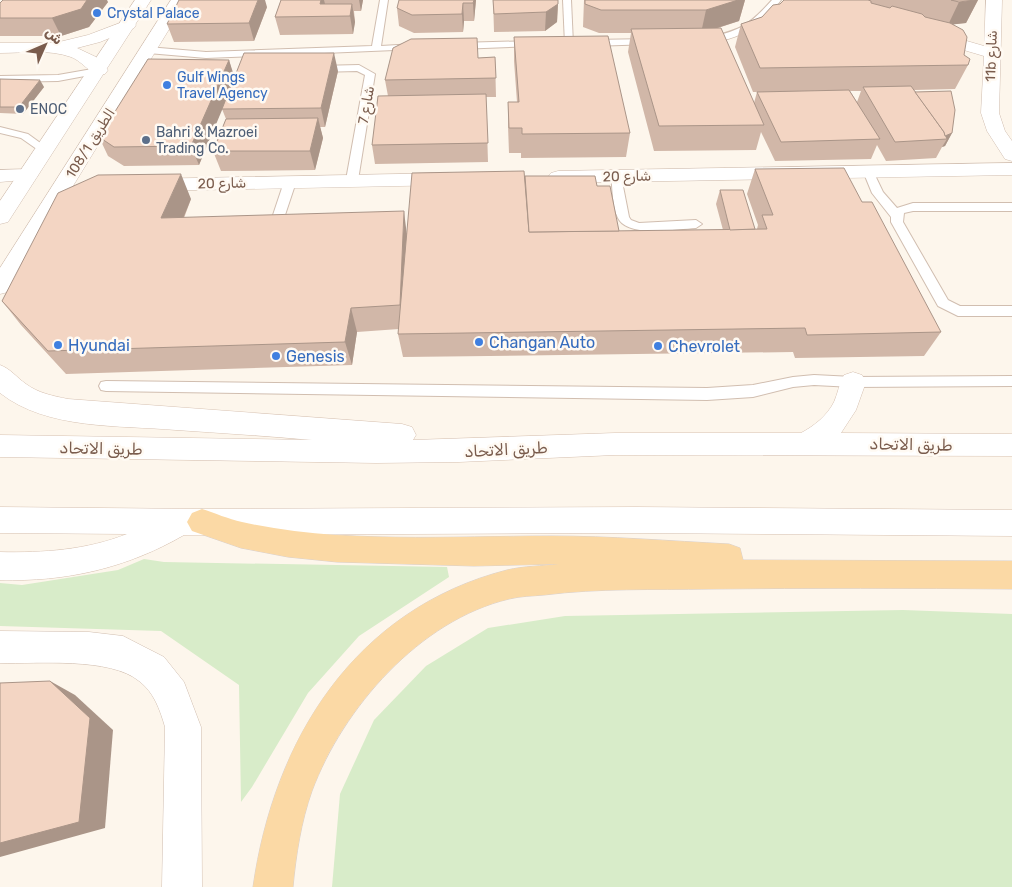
<svg xmlns="http://www.w3.org/2000/svg" width="1012" height="887" viewBox="0 0 1012 887" font-family="Rubik,'Noto Sans Arabic',sans-serif">
<style>
.green{fill:#d8ecc9}
.lines{fill:none;stroke-linecap:round;stroke-linejoin:round}
.service-casing{stroke:#d1beb0;stroke-width:2}
.minor-casing{stroke:#d1beb0;stroke-width:1}
.tertiary-casing{stroke:#d1beb0;stroke-width:1}
.secondary-casing{stroke:#d6c0b0;stroke-width:1}
.primary-casing{stroke:#dad1cd;stroke-width:1}
.service{fill:#fff;fill-rule:evenodd}
.minor{fill:#fff;fill-rule:evenodd}
.tertiary{fill:#fff;fill-rule:evenodd}
.secondary{fill:#fff;fill-rule:evenodd}
.primary{fill:#fbd9a5;fill-rule:evenodd}
.wall{fill:#d1b7a8;fill-rule:evenodd}
.shaded-wall{fill:#aa9588}
.building{fill:#f3d5c3;stroke:#aa9588}
.shop-dot{fill:#3f7fe0;stroke:#fffaf3;stroke-width:2}
.service-dot{fill:#5c6f8a;stroke:#fffaf3;stroke-width:2}
.labels{text-anchor:middle;stroke-width:5;stroke-linejoin:round;paint-order:stroke}
.far-shop-label{font-size:14px;fill:#366cbe;stroke:#fffaf3;text-anchor:start}
.far-street-label{font-size:14px;fill:#7a5c4d;stroke:#fffaf3}
.far-service-label{font-size:14px;fill:#4e5e75;stroke:#fffaf3;text-anchor:start}
.shop-label{font-size:16px;fill:#366cbe;stroke:#fffaf3;text-anchor:start}
.street-label{font-size:16px;fill:#7a5c4d;stroke:#fffaf3}
</style>
<rect width="100%" height="100%" fill="#fdf6ec"/>
<g class="green">
<polygon points="144,559 164,562 447,567 449,577 359,636 308,693 252,787 241,802 239,685 161,631 0,626 0,583 22,585 118,570"/>
<polygon points="903,610 1012,614 1012,887 332,887 340,794 374,720 426,666 488,628 565,616"/>
</g>
<g class="lines">
<g class="service-casing">
<g id="service">
<polygon points="380,0 388,0 381,46 415,44 420,47 418,49 206,58 148,53 143,50 148,47 206,52 372,46"/>
<polygon points="563,0 571,0 573,44 569,47 565,44"/>
<path d="M772,0H781C764,23 744,37 715,42C710,43 705,45 701,41L702,39C738,31 747,28 772,0Z"/>
<polygon points="650,39 653,40 653,44 591,46 587,43 591,40"/>
<polygon points="533,41 537,44 536,46 458,49 454,46 458,43"/>
<polygon points="359,65 375,74 358,180 352,183 346,180 365,75 357,71 318,72 313,69 318,66"/>
<polygon points="98,68 101,69 101,73 58,81 0,82 0,76 58,75"/>
<polygon points="0,127 28,134 50,150 45,153 41,152 21,138 0,133"/>
<polygon points="868,168 872,169 883,192 897,208 913,203 1012,203 1012,211 913,211 904,213 903,222 948,300 960,306 1012,306 1012,316 958,316 938,306 891,222 891,217 872,193 863,171"/>
<path d="M616,173L621,176L629,217L631,220L639,223L696,220L702,224L696,228C677,229 628,238 618,218C612,207 613,189 611,176Z"/>
<polygon points="290,179 296,182 283,221 277,225 273,224 271,221 284,182"/>
<polygon points="814,375 853,377 1012,376 1012,386 853,387 814,385 793,387 753,397 707,400 106,391 101,390 99,386 101,382 106,381 707,388 753,385 793,377"/>
</g>
</g>
<g class="minor-casing">
<g id="minor">
<polygon points="986,0 1002,0 999,113 1005,131 1012,141 1012,161 1005,159 987,131 981,113 984,56 923,38 921,35 923,32 929,30 984,46"/>
<path d="M128,20L134,22L136,25L134,28L100,42L77,48L96,57L108,70L105,74C91,77 84,62 71,57C49,49 23,53 0,53V43H55L88,35Z"/>
<polygon points="1012,163 1012,175 558,183 551,181 548,177 551,173 558,171"/>
<polygon points="28,169 35,171 38,175 35,179 0,182 0,170"/>
<polygon points="448,173 455,175 458,179 455,183 448,185 148,191 141,189 138,185 141,181 148,179"/>
<path d="M0,631L89,632L123,636L164,657L184,682L201,727L202,887H162L165,727C160,710 154,692 139,681C110,657 38,664 0,663Z"/>
</g>
</g>
<g class="tertiary-casing">
<g id="tertiary">
<polygon points="135,0 151,0 8,222 0,224 0,201"/>
<polygon points="171,0 187,0 8,292 0,294 0,268"/>
</g>
</g>
<g class="secondary-casing">
<g id="secondary">
<path d="M0,365C11,369 16,377 26,384C38,393 53,396 68,399L402,424L412,427L416,435L413,440L615,433H801C814,426 827,416 834,402C838,393 839,384 844,375L853,372L862,375L866,382L856,410L841,433L1012,434V456L615,455L459,462L376,463L0,457V435L312,440C267,436 221,433 176,430C119,425 47,430 0,393Z"/>
<path d="M0,507L202,509L636,507L1012,510V536L636,533L184,535C127,568 66,582 0,580V552C43,553 87,550 127,534L0,533Z"/>
</g>
</g>
<g class="primary-casing">
<path id="primary" d="M202,509C215,513 228,519 242,522C339,544 452,536 551,536C610,536 670,541 729,544L740,548L743,560L1012,561V589C911,588 810,588 709,589C654,590 599,588 544,595C533,596 521,596 509,599C420,620 343,708 312,791C301,822 296,855 293,887H253C274,739 355,609 507,570C524,566 542,566 559,564L474,566L337,562L288,557L241,548L192,531L187,522L192,513Z"/>
</g>
<use href="#service" class="service"/>
<use href="#minor" class="minor"/>
<use href="#tertiary" class="tertiary"/>
<use href="#secondary" class="secondary"/>
<use href="#primary" class="primary"/>
</g>
<g class="wall">
<polygon points="281,0 363,0 361,11 354,11 355,22 353,34 280,35 275,17"/>
<polygon points="476,0 474,21 464,21 463,32 414,33 399,26 397,8"/>
<polygon points="493,0 558,0 557,22 545,31 494,32"/>
<path d="M584,0H745L739,21L718,28L754,103L757,92H753L735,47L741,24L762,17L780,4L784,0H978L966,23L954,24L964,55L968,65L955,89L914,90L952,133L945,146L942,147L936,158L886,161L877,145L871,159L775,161L761,132L756,150L654,151L628,52L631,33H599L583,27ZM850,91H861L857,102Z"/>
<polygon points="108,2 89,27 61,36 0,36 0,3"/>
<polygon points="267,7 254,41 174,42 167,24"/>
<polygon points="514,37 630,133 626,157 521,158 521,153 509,153 508,126 508,102 517,102 514,61"/>
<polygon points="495,57 496,97 486,97 488,162 375,164 372,145 388,96 385,80 478,58"/>
<polygon points="229,60 234,78 338,71 325,127 320,127 323,138 315,170 221,171 213,151 226,119 222,109 224,103 199,165 124,166 108,156 99,137"/>
<polygon points="0,79 44,87 23,114 0,113"/>
<polygon points="755,169 862,202 941,332 924,356 795,358 793,352 403,357 398,334 399,329 357,332 352,365 66,374 21,325 2,301 191,199 184,218 407,233 525,176 597,186 619,231 723,230 716,204 720,190 755,229 757,229 758,225 747,194"/>
</g>
<g class="shaded-wall">
<polygon points="87,0 107,0 108,2 89,27 61,36 52,18"/>
<polygon points="258,0 265,0 267,7 254,41 249,23"/>
<polygon points="321,0 324,0 327,12 320,4"/>
<polygon points="359,0 363,0 361,11"/>
<polygon points="474,0 476,0 474,21 473,3"/>
<polygon points="736,0 745,0 739,21 701,33 706,10"/>
<polygon points="975,0 978,0 966,23 948,25 959,2"/>
<polygon points="463,3 464,21 463,32 462,14"/>
<polygon points="352,4 355,22 353,34 350,16"/>
<polygon points="558,4 557,22 545,31 546,12"/>
<polygon points="334,53 338,71 325,127 321,108"/>
<polygon points="229,60 235,79 199,165 191,146"/>
<polygon points="40,80 44,87 23,114 19,107"/>
<polygon points="318,118 323,138 315,170 310,151"/>
<polygon points="952,133 945,146 942,147 947,139 941,138"/>
<polygon points="181,174 191,199 173,243 161,218"/>
<polygon points="404,211 407,236 404,329 400,305"/>
<polygon points="351,308 357,332 352,365 345,342"/>
<polygon points="50,681 75,695 113,730 105,828 0,857 0,843"/>
</g>
<g class="building">
<polygon points="3,0 87,0 81,9 52,18 0,18 0,3"/>
<polygon points="179,0 258,0 249,23 167,24"/>
<polygon points="281,0 321,0 320,4 352,4 350,16 275,17"/>
<polygon points="399,0 474,0 473,3 463,3 462,14 412,15 397,8"/>
<polygon points="493,0 558,0 558,4 546,12 494,14"/>
<polygon points="585,0 738,0 706,10 601,10 585,4"/>
<polygon points="784,0 868,0 871,1 871,3 890,8 892,6 922,14 925,17 950,23 963,30 967,37 964,55 970,59 968,65 760,68 741,24 762,17 773,5 780,4"/>
<polygon points="951,0 975,0 959,2"/>
<polygon points="721,28 764,125 659,126 631,29"/>
<polygon points="608,36 630,133 522,134 522,128 509,128 508,102 519,102 514,37"/>
<polygon points="477,38 478,58 495,57 496,78 385,80 393,48 411,39"/>
<polygon points="244,53 334,53 321,108 222,109"/>
<polygon points="148,59 229,60 191,146 114,147 99,137"/>
<polygon points="0,79 40,80 19,107 0,107"/>
<polygon points="911,86 944,132 947,139 895,142 863,87"/>
<polygon points="849,90 880,139 781,142 757,92"/>
<polygon points="951,91 955,110 952,133 945,136 944,132 915,92"/>
<polygon points="486,94 488,143 372,145 378,96"/>
<polygon points="318,118 310,151 213,151 226,119"/>
<polygon points="844,168 862,202 872,202 941,332 807,335 805,328 398,334 412,173 524,171 529,232 767,229 762,215 773,215 755,169"/>
<polygon points="181,174 161,218 404,211 400,305 351,308 345,342 48,351 2,301 58,193 98,175"/>
<polygon points="525,176 595,176 597,186 610,186 619,231 529,232"/>
<polygon points="720,190 743,190 755,229 730,230"/>
<polygon points="50,681 90,718 79,822 0,843 0,683"/>
</g>
<g class="shop-dot">
<circle cx="97" cy="13" r="5"/>
<circle cx="167" cy="85" r="5"/>
<circle cx="479" cy="342" r="5"/>
<circle cx="58" cy="345" r="5"/>
<circle cx="658" cy="346" r="5"/>
<circle cx="276" cy="356" r="5"/>
</g>
<g class="service-dot">
<circle cx="20" cy="109" r="5"/>
<circle cx="146" cy="140" r="5"/>
</g>
<g class="labels">
<g class="far-shop-label">
<text x="107" y="18">Crystal Palace</text>
<text x="177" y="82">Gulf Wings<tspan x="177" dy="16">Travel Agency</tspan></text>
</g>
<g class="far-street-label">
<text transform="translate(991 56) rotate(-88)" y="5">11b شارع</text>
<text transform="translate(366 105) rotate(-80)" y="5">شارع 7</text>
<text transform="translate(90 143) rotate(-58)" y="5">108/1 الطريق</text>
<text transform="translate(627 176) rotate(-1)" y="5">شارع 20</text>
<text transform="translate(222 183) rotate(-1)" y="5">شارع 20</text>
</g>
<g class="far-service-label">
<text x="30" y="114">ENOC</text>
<text x="156" y="137">Bahri &amp; Mazroei<tspan x="156" dy="16">Trading Co.</tspan></text>
</g>
<g class="shop-label">
<text x="489" y="348">Changan Auto</text>
<text x="68" y="351">Hyundai</text>
<text x="668" y="352">Chevrolet</text>
<text x="286" y="362">Genesis</text>
</g>
<g class="street-label">
<text transform="translate(911 444) rotate(1)" y="6">طريق الاتحاد</text>
<text transform="translate(101 448) rotate(1)" y="6">طريق الاتحاد</text>
<text transform="translate(506 449) rotate(-3)" y="6">طريق الاتحاد</text>
</g>
</g>
<g transform="translate(45 45) rotate(45)" stroke="#fffaf3" stroke-width="4" paint-order="stroke">
<path d="M0-4L9 19L0 12L-9 19Z" fill="#7a5c4d"/>
<text y="-8" font-size="14" font-weight="bold" text-anchor="middle" fill="#7a5c4d">ش</text>
</g>
</svg>
